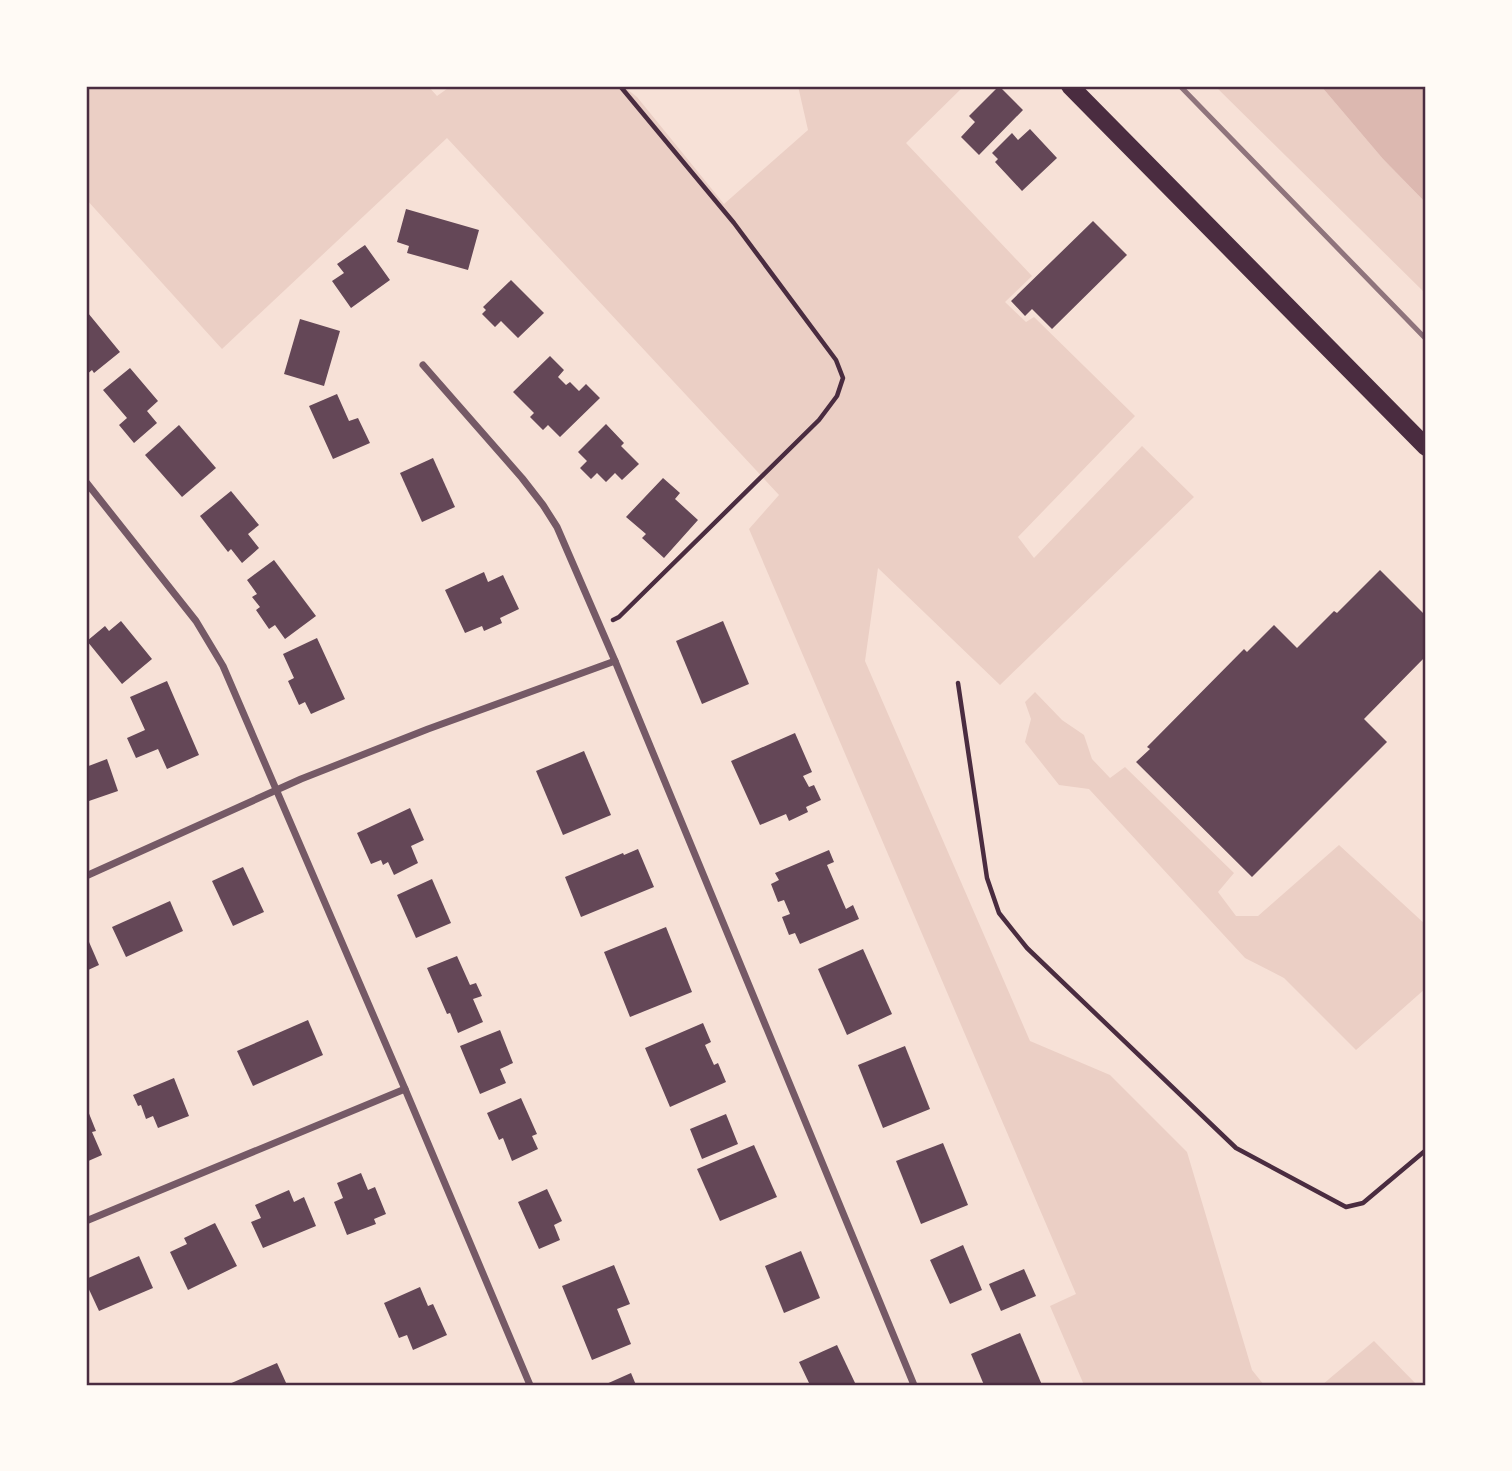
<svg xmlns="http://www.w3.org/2000/svg" width="1512" height="1471" viewBox="0 0 1512 1471" font-family="Barlow,sans-serif">
<style>
.green{fill:#ebcfc5}
.water{fill:#dcb8b0}
.building{fill:#644757}
.lines{fill:none;stroke-linecap:round;stroke-linejoin:round}
.path{stroke:#4a2c40;stroke-width:4.5}
.minor{stroke:#755966;stroke-width:7}
.primary{stroke:#4a2c40;stroke-width:18}
.rail{stroke:#8f747c;stroke-width:5}
.neatline{fill:none;stroke:#4a2c40;stroke-width:2.5}
</style>
<rect width="100%" height="100%" fill="#f7e1d7"/>
<g class="green">
<polygon points="86,86 428,86 437,96 451,86 623,86 637,97 724,204 808,130 798,86 964,86 906,143 1032,276 1005,302 1026,322 1034,317 1135,416 1018,537 1034,558 1142,446 1194,497 1000,685 878,568 865,661 1030,1041 1110,1075 1187,1152 1252,1370 1264,1385 1084,1385 1050,1306 1076,1294 749,529 779,495 447,138 222,349 86,199"/>
<polygon points="1215,86 1321,86 1383,159 1426,203 1426,294"/>
<polygon points="1035,692 1062,720 1084,735 1092,759 1110,778 1125,767 1234,873 1218,892 1236,916 1258,916 1339,845 1426,925 1426,988 1356,1050 1284,978 1245,958 1089,789 1059,785 1025,742 1031,719 1025,702"/>
<polygon points="1374,1341 1417,1385 1322,1385"/>
</g>
<polygon class="water" points="1321,86 1426,86 1426,203 1383,159"/>
<g class="building">
<polygon points="999,86 1023,110 979,155 961,137 975,122 969,116"/>
<polygon points="1030,129 1057,158 1022,191 995,162 998,159 992,153 1012,133 1018,140"/>
<polygon points="406,209 479,230 468,270 407,253 409,246 397,242"/>
<polygon points="1093,221 1127,255 1052,329 1032,309 1025,316 1011,301"/>
<polygon points="365,245 390,280 351,308 332,281 344,273 337,264"/>
<polygon points="511,280 544,313 518,338 501,321 495,327 482,314 486,310 483,307"/>
<polygon points="88,313 120,352 94,373 92,370 86,375 86,315"/>
<polygon points="300,319 340,331 324,386 284,374"/>
<polygon points="550,356 564,370 558,377 566,385 570,382 579,391 586,384 600,398 560,437 548,425 543,430 530,417 534,413 513,392"/>
<polygon points="130,368 158,401 147,411 157,423 134,443 119,425 127,418 103,390"/>
<polygon points="337,394 349,421 358,418 370,443 333,459 309,406"/>
<polygon points="606,424 624,443 621,446 639,464 622,480 615,473 606,482 597,473 591,479 580,468 587,461 578,452"/>
<polygon points="179,425 216,468 182,497 145,455"/>
<polygon points="433,458 455,507 422,522 400,473"/>
<polygon points="663,478 680,493 675,499 698,520 664,558 642,538 646,534 626,517"/>
<polygon points="231,491 259,525 248,534 259,548 242,563 231,549 228,552 200,516"/>
<polygon points="274,560 316,616 285,639 275,625 269,629 256,610 260,607 252,597 257,594 247,580"/>
<polygon points="1380,570 1426,616 1426,656 1364,719 1387,742 1252,877 1136,762 1150,749 1147,747 1244,649 1247,652 1274,625 1297,648 1334,611 1337,613"/>
<polygon points="484,572 488,582 503,575 519,609 500,618 502,623 484,631 482,626 465,633 445,590"/>
<polygon points="121,621 152,659 122,684 87,641 105,626 109,631"/>
<polygon points="723,621 749,684 702,704 676,641"/>
<polygon points="317,638 345,699 311,714 305,702 299,705 288,681 294,678 283,654"/>
<polygon points="167,681 199,755 167,769 158,749 136,758 127,738 145,730 130,697"/>
<polygon points="795,733 812,772 803,776 809,787 814,785 821,800 806,807 808,812 789,821 786,814 760,825 731,761"/>
<polygon points="584,751 611,815 563,835 536,771"/>
<polygon points="107,759 118,791 86,802 86,767"/>
<polygon points="410,808 424,840 411,846 418,863 394,875 388,862 383,865 381,860 371,864 357,833"/>
<polygon points="638,849 654,887 581,917 565,877 623,853 624,855"/>
<polygon points="829,850 834,862 827,865 846,909 853,905 859,919 800,944 795,933 789,935 782,917 790,914 784,900 778,902 771,884 779,880 775,873"/>
<polygon points="243,867 264,912 233,926 212,881"/>
<polygon points="432,879 451,923 416,938 397,895"/>
<polygon points="170,901 183,931 126,957 112,927"/>
<polygon points="666,927 692,992 630,1017 604,952"/>
<polygon points="86,935 99,965 86,971"/>
<polygon points="863,949 892,1014 847,1035 818,969"/>
<polygon points="457,956 470,985 476,983 482,996 473,999 483,1022 458,1033 450,1013 447,1014 427,968"/>
<polygon points="308,1020 323,1055 253,1086 237,1051"/>
<polygon points="703,1023 711,1042 705,1045 714,1065 718,1063 726,1082 670,1107 645,1048"/>
<polygon points="500,1030 513,1063 500,1069 506,1083 480,1094 460,1046"/>
<polygon points="905,1046 930,1109 883,1128 858,1065"/>
<polygon points="174,1078 189,1116 158,1128 153,1116 146,1119 141,1105 138,1106 133,1095"/>
<polygon points="521,1098 537,1134 532,1136 538,1149 512,1161 503,1138 499,1140 487,1113"/>
<polygon points="86,1106 96,1131 92,1132 102,1155 86,1162"/>
<polygon points="726,1114 738,1144 702,1159 690,1129"/>
<polygon points="943,1143 968,1205 921,1224 896,1161"/>
<polygon points="754,1145 777,1197 720,1221 697,1169"/>
<polygon points="361,1173 368,1190 375,1187 386,1214 374,1219 376,1224 347,1235 334,1202 343,1198 337,1183"/>
<polygon points="547,1189 562,1221 554,1225 560,1240 539,1249 518,1202"/>
<polygon points="289,1190 294,1202 304,1197 316,1226 263,1248 251,1222 261,1218 255,1205"/>
<polygon points="215,1223 237,1266 188,1290 170,1252 187,1244 184,1238"/>
<polygon points="963,1245 982,1290 950,1304 930,1260"/>
<polygon points="801,1251 820,1298 784,1313 765,1266"/>
<polygon points="139,1256 153,1288 99,1311 86,1283 86,1279"/>
<polygon points="614,1265 630,1304 617,1309 631,1344 592,1360 562,1286"/>
<polygon points="1024,1269 1036,1296 1001,1311 989,1284"/>
<polygon points="420,1287 428,1306 433,1304 447,1335 413,1350 407,1335 399,1338 384,1303"/>
<polygon points="1020,1333 1042,1385 984,1385 971,1354"/>
<polygon points="837,1345 856,1385 810,1385 799,1362"/>
<polygon points="277,1363 287,1385 227,1385"/>
<polygon points="631,1373 636,1385 604,1385"/>
</g>
<g class="lines">
<g class="path">
<polyline points="613,620 619,617 819,420 837,396 843,378 836,360 734,223 620,86"/>
<polyline points="958,683 987,878 999,913 1027,948 1236,1148 1346,1207 1363,1203 1426,1150"/>
</g>
<g class="minor">
<polyline points="423,365 522,478 543,505 557,527 615,661 914,1385"/>
<polyline points="86,482 196,621 223,666 405,1089 530,1385"/>
<polyline points="86,876 301,779 428,729 615,661"/>
<polyline points="86,1221 405,1089"/>
</g>
<polyline class="primary" points="1070,86 1426,447"/>
<polyline class="rail" points="1180,86 1426,339"/>
</g>
<rect width="1512" height="1471" fill="none" stroke="#fffaf5" stroke-width="175"/>
<rect x="88" y="88" width="1336" height="1296" class="neatline"/>
</svg>
